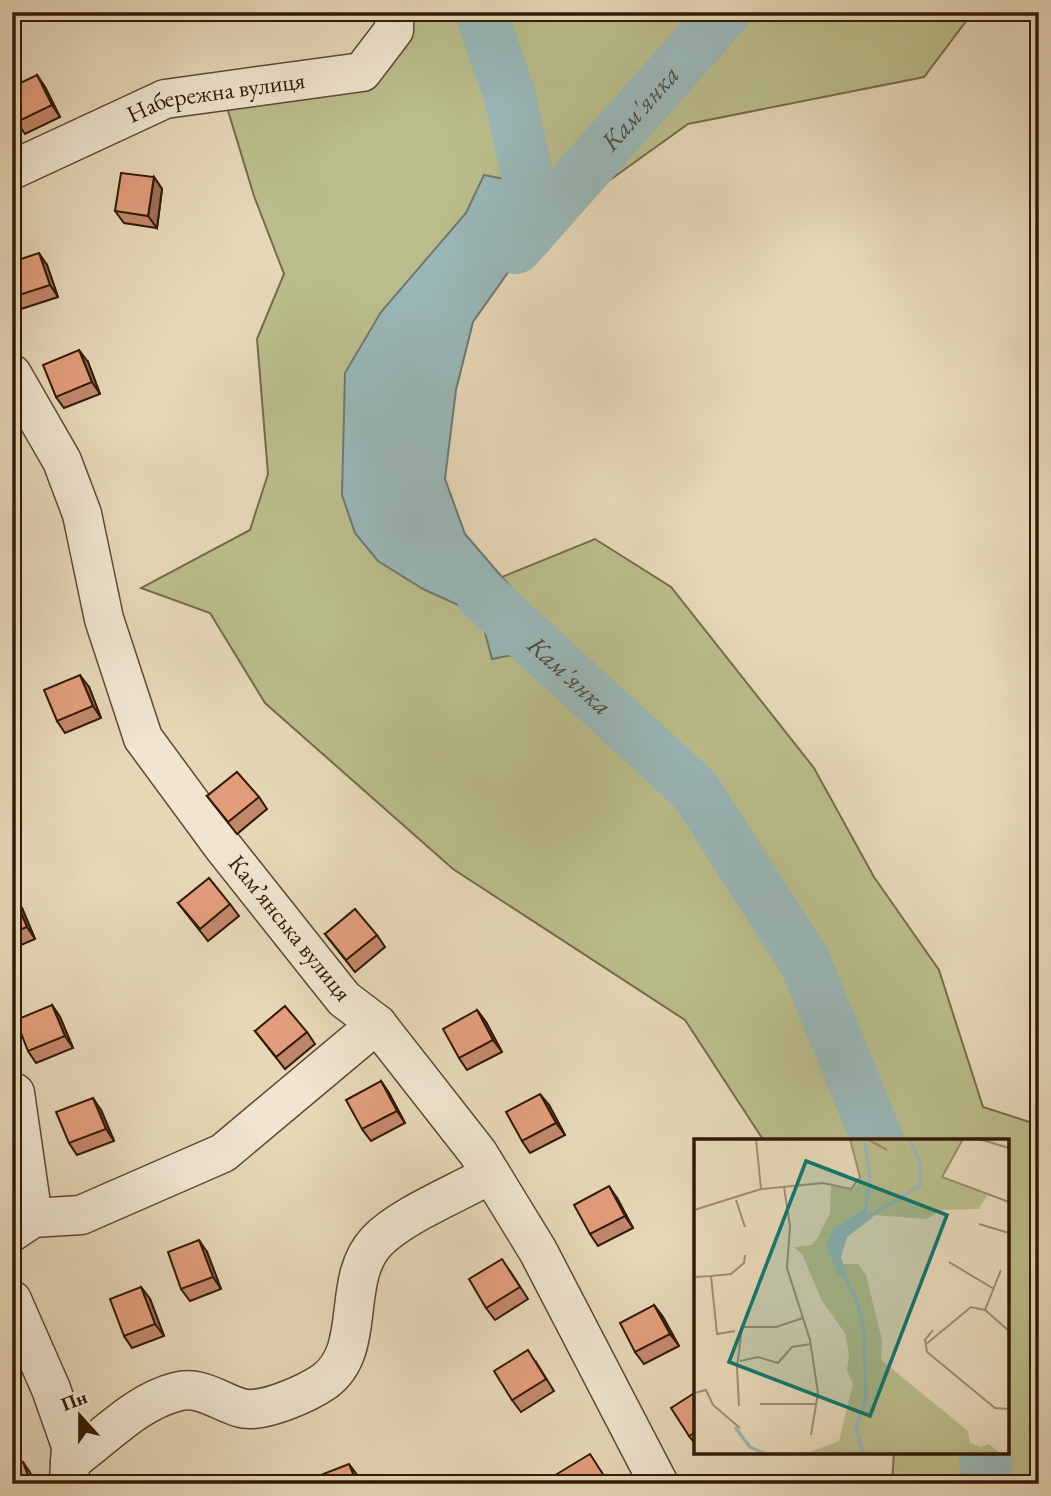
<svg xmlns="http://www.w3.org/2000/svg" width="1051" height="1496" viewBox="0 0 1051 1496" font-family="'EB Garamond',serif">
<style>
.green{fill:#babd8b;stroke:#766c49;stroke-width:2}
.water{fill:#99b7b8;stroke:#6f7971;stroke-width:2}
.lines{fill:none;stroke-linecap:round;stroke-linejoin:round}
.river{stroke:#99b7b8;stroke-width:52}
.minor-casing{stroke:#5e4a33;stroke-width:41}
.minor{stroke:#efe5d0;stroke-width:38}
.wall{fill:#c2876b;stroke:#311b07;stroke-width:2}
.shaded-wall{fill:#9e6e57;stroke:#311b07;stroke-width:2}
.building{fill:#e29d7c;stroke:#311b07;stroke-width:2}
.labels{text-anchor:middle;stroke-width:7;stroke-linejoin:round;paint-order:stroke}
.street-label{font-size:24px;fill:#311b07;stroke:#efe5d0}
.water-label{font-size:26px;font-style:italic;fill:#504a3c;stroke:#efe5d0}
.inset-river{fill:none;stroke:#99b7b8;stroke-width:3.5}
.inset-road{fill:none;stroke:#9e8c71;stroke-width:2}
.view{fill:#0f766e;fill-opacity:0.15;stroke:#0f766e;stroke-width:3.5}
.inset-edge{fill:none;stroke:#311b07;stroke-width:3.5}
</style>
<rect width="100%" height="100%" fill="#e6d7b7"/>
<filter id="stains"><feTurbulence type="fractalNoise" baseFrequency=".00286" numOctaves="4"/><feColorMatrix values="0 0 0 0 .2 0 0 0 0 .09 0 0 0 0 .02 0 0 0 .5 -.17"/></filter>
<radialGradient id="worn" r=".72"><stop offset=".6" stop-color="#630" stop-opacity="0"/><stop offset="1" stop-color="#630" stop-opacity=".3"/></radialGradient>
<polygon class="green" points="394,12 973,12 924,77 688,124 603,185 579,177 505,253 372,442 475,588 595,539 671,587 814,768 874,877 939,970 983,1107 1039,1125 1039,1484 892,1484 894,1452 1007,1452 1007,1141 764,1141 685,1020 453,869 265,703 210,613 141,588 250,530 268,474 257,339 284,274 254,196 222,91 362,72"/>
<polygon class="water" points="484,175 550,188 575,202 511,268 473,322 456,390 445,479 465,534 514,591 551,627 528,652 492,659 483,625 465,608 423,589 378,561 355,533 342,495 345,373 381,312 466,213"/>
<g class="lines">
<g class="river">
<polyline points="481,12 510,97 529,183 527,236"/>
<path id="s1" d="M516,248L725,12"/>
<path id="s2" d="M482,595L695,790L805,962L878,1141"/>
<polyline points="985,1452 986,1484"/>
</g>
<g class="minor-casing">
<g id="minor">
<path id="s3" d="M12,170L165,99L362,72L394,30V12"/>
<polyline points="12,374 62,461 82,514 104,619 143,738 224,848 344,999 377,1024 478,1153 538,1251 659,1484"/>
<polyline points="15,1093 33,1218"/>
<polyline points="12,1232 33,1218 81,1215 223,1153 377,1024"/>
<polyline points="12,1300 51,1389 71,1446 69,1482"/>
<path d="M70,1462C103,1439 136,1402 176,1392C201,1385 219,1402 241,1408C262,1414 308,1393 325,1381C368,1349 340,1280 377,1241C402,1215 458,1193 491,1174"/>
</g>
</g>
<use href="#minor" class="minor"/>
</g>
<g class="wall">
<polygon points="37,75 45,87 60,117 25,134 17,122"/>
<polygon points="154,177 162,189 157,228 124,223 115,211"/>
<polygon points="47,265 58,297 21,309 13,297"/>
<polygon points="88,362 100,394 64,408 56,397"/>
<polygon points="12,562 20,580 12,584"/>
<polygon points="89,687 101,718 65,733 57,721"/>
<polygon points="207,796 259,797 267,809 237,834"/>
<polygon points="12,897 22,908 35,939 12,949"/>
<polygon points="178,903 230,904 239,916 208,941"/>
<polygon points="325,934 377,935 385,947 355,972"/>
<polygon points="52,1005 60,1017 73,1048 36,1063 28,1051"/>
<polygon points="477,1010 486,1022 502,1052 467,1070 459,1058"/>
<polygon points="255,1031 307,1032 315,1044 285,1069"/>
<polygon points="381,1081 389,1093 405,1123 371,1141 362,1129"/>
<polygon points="549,1105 565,1135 530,1153 522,1141"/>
<polygon points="101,1110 114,1141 77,1155 69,1143"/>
<polygon points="617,1198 633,1228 598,1246 590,1234"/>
<polygon points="207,1252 221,1289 190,1301 181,1289"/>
<polygon points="510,1271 528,1299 495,1320 486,1308"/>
<polygon points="141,1287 150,1299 164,1336 132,1348 124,1336"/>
<polygon points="654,1305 663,1317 679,1346 644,1364 635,1352"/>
<polygon points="536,1362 554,1391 521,1412 512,1400"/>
<polygon points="696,1392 696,1445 689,1436"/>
</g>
<g class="shaded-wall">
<polygon points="37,75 45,87 60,117 52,105"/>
<polygon points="154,177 162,189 157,228 148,216"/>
<polygon points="39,253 47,265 58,297 50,285"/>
<polygon points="79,350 88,362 100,394 92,382"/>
<polygon points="12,562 20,580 12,570"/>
<polygon points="80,675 89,687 101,718 93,706"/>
<polygon points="14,896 22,908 35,939 27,927"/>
<polygon points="52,1005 60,1017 73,1048 65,1036"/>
<polygon points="477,1010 486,1022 502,1052 493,1040"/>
<polygon points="381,1081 389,1093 405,1123 397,1111"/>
<polygon points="540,1094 549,1105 565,1135 556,1123"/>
<polygon points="93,1098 101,1110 114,1141 106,1129"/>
<polygon points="609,1186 617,1198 633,1228 625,1216"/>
<polygon points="199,1240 207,1252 221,1289 213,1277"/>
<polygon points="141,1287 150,1299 164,1336 155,1324"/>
<polygon points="654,1305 663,1317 679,1346 670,1334"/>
<polygon points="23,1462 31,1474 35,1484 31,1484"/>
<polygon points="349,1464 358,1476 361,1484 357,1484"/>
</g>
<g class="building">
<polygon points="37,75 52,105 17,122 12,114 12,87"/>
<polygon points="121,173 154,177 148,216 115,211"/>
<polygon points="39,253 50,285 13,297 12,262"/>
<polygon points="79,350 92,382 56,397 43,365"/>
<polygon points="80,675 93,706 57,721 44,690"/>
<polygon points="237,772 259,797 228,822 207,796"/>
<polygon points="209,878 230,904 200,929 178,903"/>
<polygon points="14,896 27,927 12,933 12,897"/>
<polygon points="355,909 377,935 346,960 325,934"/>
<polygon points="52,1005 65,1036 28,1051 16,1020"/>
<polygon points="285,1006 307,1032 276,1057 255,1031"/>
<polygon points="477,1010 493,1040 459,1058 443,1029"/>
<polygon points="381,1081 397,1111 362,1129 346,1100"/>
<polygon points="540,1094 556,1123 522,1141 506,1112"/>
<polygon points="93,1098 106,1129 69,1143 56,1112"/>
<polygon points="609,1186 625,1216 590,1234 574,1205"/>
<polygon points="199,1240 213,1277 181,1289 168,1252"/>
<polygon points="502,1259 520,1287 486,1308 469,1279"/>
<polygon points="141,1287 155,1324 124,1336 110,1299"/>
<polygon points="654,1305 670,1334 635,1352 620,1323"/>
<polygon points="528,1350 546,1379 512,1400 494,1371"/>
<polygon points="696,1392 696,1432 689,1436 671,1408"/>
<polygon points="590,1454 608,1482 606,1484 563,1484 557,1474"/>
<polygon points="23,1462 31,1484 12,1484 12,1466"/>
<polygon points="349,1464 357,1484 321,1484 318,1476"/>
<polygon points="732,1477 737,1484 721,1484"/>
</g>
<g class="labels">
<g class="street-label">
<text dy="8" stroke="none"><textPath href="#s3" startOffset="219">Набережна вулиця</textPath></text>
<text transform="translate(290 928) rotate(51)" y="8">Камʼянська вулиця</text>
</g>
<g class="water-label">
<text dy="9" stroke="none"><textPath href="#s1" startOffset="187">Кам'янка</textPath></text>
<text dy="9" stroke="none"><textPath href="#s2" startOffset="119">Кам'янка</textPath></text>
</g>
</g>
<g transform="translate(694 1139)">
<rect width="315" height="315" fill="#e6d7b7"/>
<path d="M156,0H269L248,38L293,56L285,70L249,71L232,80L180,76L139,101L145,125H164L172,136L188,201L187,221L274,292L276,304L287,308L295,305L307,315H111L145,302L159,245L153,231L155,215L151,194L128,162L108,115L100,108L118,106L123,100L136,74L137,46L156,50L163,46L166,38Z" fill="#babd8b"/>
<path d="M168,71L178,79L153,98L147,118L153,135L144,136L132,106L139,90Z" fill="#99b7b8"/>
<path class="inset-river" d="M170,0L176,37L170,81M170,81L226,47V22L215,0M146,128L164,164L170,193L172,261L162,288L169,315M41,288L56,308L72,315"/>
<path class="inset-road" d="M62,0L67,50M173,0L193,11M269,0L248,38L315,63M285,0L315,9M90,48L96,87L93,129L116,201L124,254L117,296M42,61L51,88M0,71L67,50L129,44L157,50L166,38L156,0M285,85L315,94M255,123L300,150M17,137L37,135L50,124L51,116M0,138L17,137L23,195L41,192M291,171L307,131M239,191L231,201L233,213L301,269L315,270M231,206L277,168L291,171L315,192M46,222L64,218L84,224L98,208L117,205M0,254L12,251L19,266L46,289M66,265H123M45,267L43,228L48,188H82L109,179"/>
<path class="view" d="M112,22L253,76L176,277L35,223Z"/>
<rect width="315" height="315" class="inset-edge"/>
</g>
<rect width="1051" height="1496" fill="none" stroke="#e6d7b7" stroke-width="42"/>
<rect x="14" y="14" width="1023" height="1468" fill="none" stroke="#311b07" stroke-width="3.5"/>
<rect x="21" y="21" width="1009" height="1454" fill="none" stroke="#311b07" stroke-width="2"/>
<g transform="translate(80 1416) rotate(339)" stroke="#efe5d0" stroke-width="5" paint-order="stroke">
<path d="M0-5L12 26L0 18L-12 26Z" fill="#311b07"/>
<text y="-10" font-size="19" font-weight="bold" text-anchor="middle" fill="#311b07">Пн</text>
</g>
<rect width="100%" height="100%" filter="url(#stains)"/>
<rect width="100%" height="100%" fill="url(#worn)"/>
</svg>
